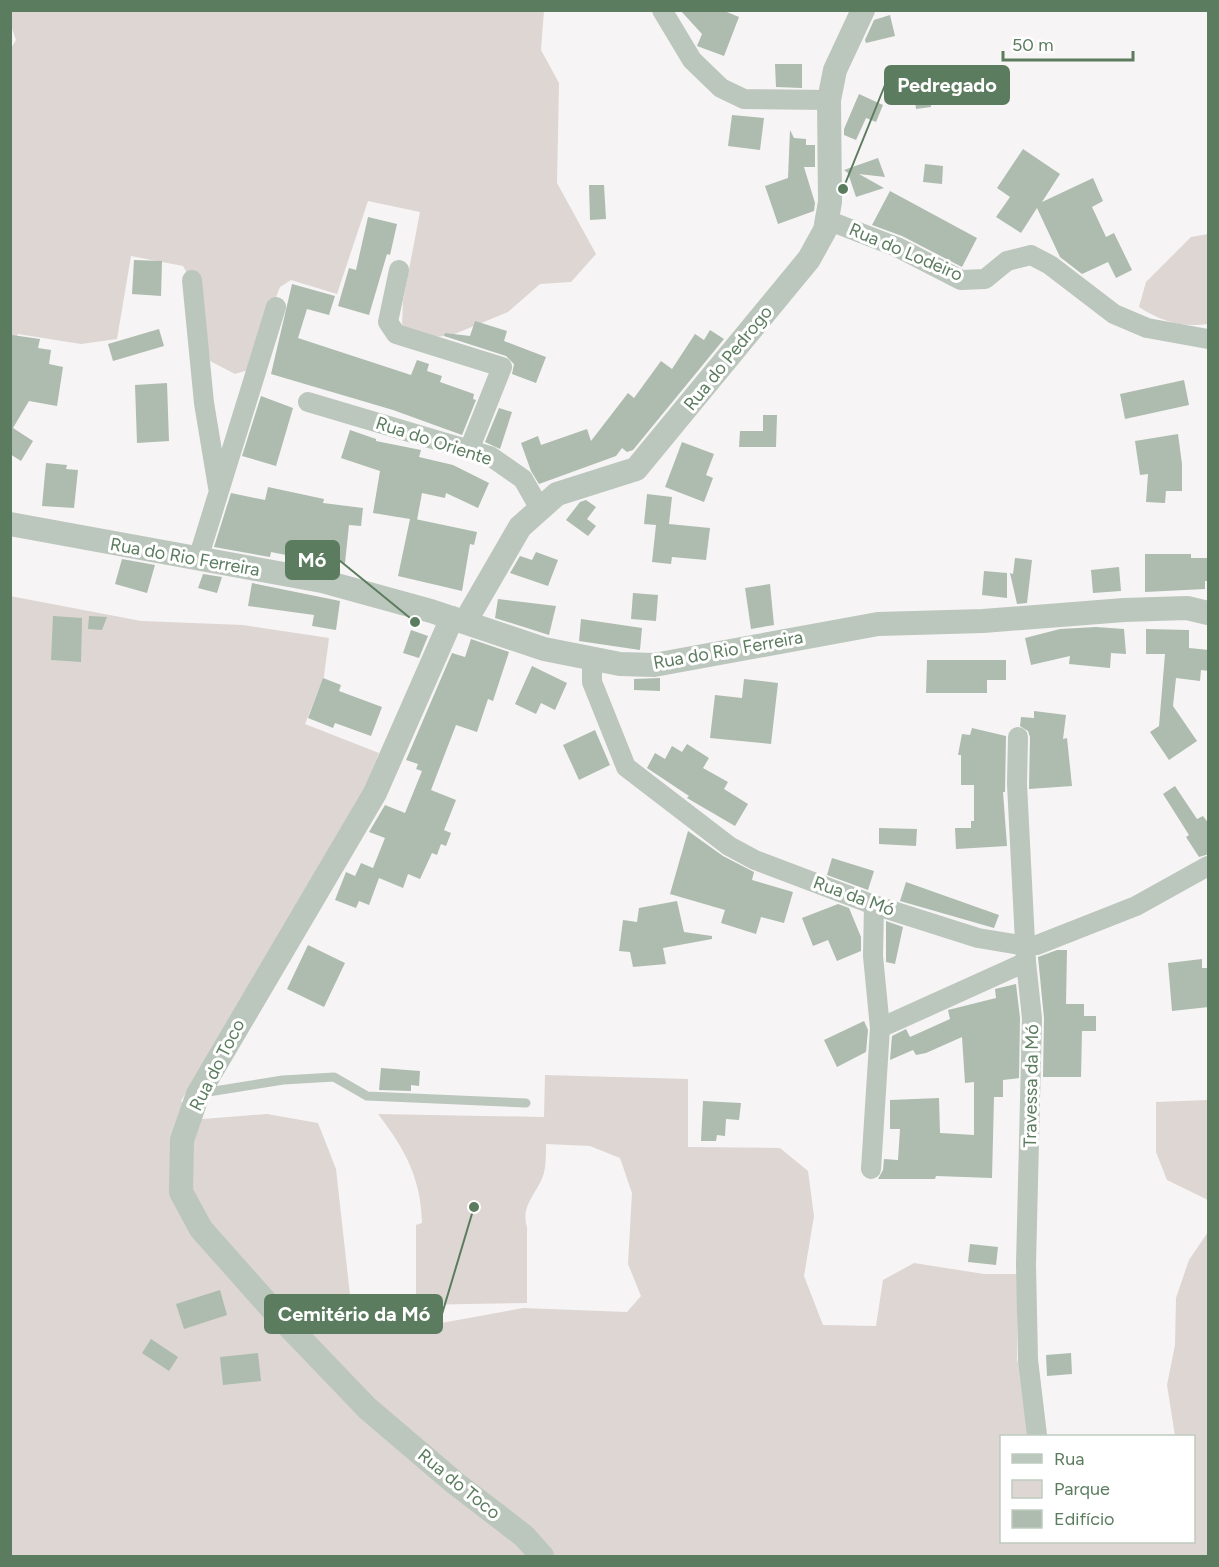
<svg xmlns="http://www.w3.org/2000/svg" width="1219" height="1567" viewBox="0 0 1219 1567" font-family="Figtree,sans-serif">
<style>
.green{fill:#ddd6d3}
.building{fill:#adbcae}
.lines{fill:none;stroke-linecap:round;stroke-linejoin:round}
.service{stroke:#bbc6bc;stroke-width:9}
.minor{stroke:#bbc6bc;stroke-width:20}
.tertiary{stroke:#bbc6bc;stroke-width:24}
.labels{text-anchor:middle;stroke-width:6;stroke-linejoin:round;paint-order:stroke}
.street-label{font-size:18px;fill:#5c7c5f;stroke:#fff}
.leader{fill:none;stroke:#5c7c5f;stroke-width:2}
.callout-dot{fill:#5c7c5f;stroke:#fff;stroke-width:2}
.callout{fill:#5c7c5f;stroke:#5c7c5f;stroke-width:2}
.callout-label{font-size:20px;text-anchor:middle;font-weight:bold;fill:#fff}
</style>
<rect width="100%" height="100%" fill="#f7f4f5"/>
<g class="green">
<polygon points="11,11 544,11 541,50 559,83 557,183 596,254 571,282 540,284 508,312 452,335 419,339 402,326 403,301 420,212 368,201 337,294 291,280 280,287 248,370 235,374 210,361 202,300 183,266 131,256 117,339 81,344 18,334 11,349 10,50 16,40 11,26"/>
<path d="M1208,234V324C1183,328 1160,321 1139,307L1146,282L1191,237Z"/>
<path d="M10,596L141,621L243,625L329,638L324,676L305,724L379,753L364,791L181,1101L203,1119L267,1114L318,1123L336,1169L351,1304L364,1326L403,1330L523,1308L627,1312L641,1296L628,1264L632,1193L620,1158L590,1146L546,1144C546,1153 546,1164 544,1173C538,1193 520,1205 527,1227V1303L416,1305V1225L422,1223C421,1178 405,1149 378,1114L544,1117L545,1075L688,1079V1147L780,1148L808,1171L814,1216L804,1276L823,1325L876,1326L883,1280L914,1263L984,1274H1023L1017,1310V1360L1031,1396L1035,1436H1002V1542H1194V1436H1175L1167,1385L1175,1345L1176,1298L1189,1260L1208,1232V1556H11Z"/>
<polygon points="1208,1100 1208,1200 1167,1180 1156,1152 1156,1102"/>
</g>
<g class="building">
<polygon points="680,10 722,10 739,17 724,56 697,46 702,34"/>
<polygon points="890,15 895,36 866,43 865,40 874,20"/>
<polygon points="775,64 802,64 802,88 776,87"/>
<polygon points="928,85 931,107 916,109 913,86"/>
<polygon points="859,94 883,105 876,122 866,118 856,140 844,135 844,129"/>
<polygon points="732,115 764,118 760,150 728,146"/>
<polygon points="790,130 794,138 806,139 806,145 815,145 815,167 804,167 815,203 814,211 778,224 765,186 788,178"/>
<polygon points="1023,149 1060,174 1042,202 1093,178 1103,201 1092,207 1106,237 1114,233 1132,270 1116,278 1108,262 1082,274 1060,257 1037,208 1021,233 996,217 1010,197 997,188"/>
<polygon points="878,158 885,177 859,174 884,188 856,197 848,173 844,170"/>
<polygon points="925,164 943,166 942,184 923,182"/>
<polygon points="589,185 604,185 606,219 590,220"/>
<polygon points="890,191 977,238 962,267 902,236 872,225"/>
<polygon points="368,217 397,224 390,255 387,254 369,315 338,306 349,268 356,270"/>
<polygon points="134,260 162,261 161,296 132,294"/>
<polygon points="292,284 335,296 329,315 307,309 298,338 411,375 417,360 429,364 427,371 442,376 440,382 474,394 473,399 476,400 462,435 393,410 271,374"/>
<polygon points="475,321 507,331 504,341 546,357 536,383 512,374 514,364 506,356 444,336 445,333 470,336"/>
<polygon points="159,329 164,346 113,361 108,344"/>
<polygon points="710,330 724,339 633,450 627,452 622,448 616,456 539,484 531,471 521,443 538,436 541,445 587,429 591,441 628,393 634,398 661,361 672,369 695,334 704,340"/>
<polygon points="12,335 40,339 38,348 51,350 49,364 63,367 57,406 29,401 13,428 33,441 21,461 10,454"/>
<polygon points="1184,380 1189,405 1125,419 1120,394"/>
<polygon points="167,383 169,441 137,443 135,385"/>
<polygon points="261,396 293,408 276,466 242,456"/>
<polygon points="499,408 512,412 500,449 485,442"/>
<polygon points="763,415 777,415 776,447 739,447 740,431 763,431"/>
<polygon points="350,430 376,439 376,441 421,450 419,457 453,465 489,483 478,508 446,493 445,498 422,493 417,520 415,519 477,532 474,545 470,544 462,591 398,576 410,519 373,513 380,471 341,458"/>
<polygon points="1178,434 1182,464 1182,491 1166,491 1165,503 1146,502 1148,474 1140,475 1135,441"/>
<polygon points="682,442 714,454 706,475 713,478 704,502 665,487"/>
<polygon points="46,463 67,465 66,469 78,470 74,508 42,506"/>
<polygon points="268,487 324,499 323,503 363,508 361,526 349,525 345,563 311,560 271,552 270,557 214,547 231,493 265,500"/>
<polygon points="647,494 672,497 669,524 710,528 706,560 672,557 671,564 652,562 656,525 644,524"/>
<polygon points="586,500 596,507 587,519 596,526 588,536 566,520 580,502"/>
<polygon points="536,552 558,560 548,586 510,573 520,556 532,560"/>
<polygon points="1145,554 1191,554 1191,558 1209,558 1209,581 1205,581 1205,589 1145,592"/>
<polygon points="1015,558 1032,560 1027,603 1017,604 1010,573 1013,574"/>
<polygon points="122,559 155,565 147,593 115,584"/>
<polygon points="1119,567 1121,591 1093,593 1091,570"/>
<polygon points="984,571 1007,573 1007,598 982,595"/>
<polygon points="203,574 222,577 217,593 198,588"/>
<polygon points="252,583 340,601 336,630 312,626 314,615 248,606"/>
<polygon points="770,584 774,625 751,629 745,588"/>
<polygon points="633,593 658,595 656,621 631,619"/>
<polygon points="498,599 556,606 549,635 495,618"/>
<polygon points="53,616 82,618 81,662 51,660"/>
<polygon points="89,616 107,617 102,630 88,629"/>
<polygon points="581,619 642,628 640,650 579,641"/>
<polygon points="1096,627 1124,629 1126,654 1111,653 1110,668 1069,664 1070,656 1031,665 1025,638 1060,629"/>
<polygon points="1146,629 1189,630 1189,648 1209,650 1209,671 1201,670 1200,681 1176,678 1173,706 1197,741 1169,760 1150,732 1159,726 1165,654 1146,654"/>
<polygon points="411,630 428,636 419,658 403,653"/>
<polygon points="471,639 509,652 493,701 488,699 477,732 456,725 431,790 456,800 444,830 451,833 446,846 441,844 437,855 432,853 420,879 408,874 403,888 379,878 369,905 359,901 356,908 335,900 346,872 355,876 361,863 373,868 385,838 369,832 385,805 405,813 422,771 416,769 418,764 406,760 452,653 465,657"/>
<polygon points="927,660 1006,660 1006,680 987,680 987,693 926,693"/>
<polygon points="532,666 567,683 555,710 541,703 536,714 515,704"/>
<polygon points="323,678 341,685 339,691 382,707 371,736 335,723 333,728 308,718"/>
<polygon points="660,678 660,691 634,690 634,679"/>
<polygon points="744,679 778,683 771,744 710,738 715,695 742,698"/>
<polygon points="1034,711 1066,715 1063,739 1067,738 1072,786 1029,789 1030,737 1028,731 1020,726 1021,717 1034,718"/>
<polygon points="972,728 1006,736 1005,792 1003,792 1007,846 956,849 955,828 971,828 971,821 974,821 974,785 961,785 961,755 958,755 962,734 970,735"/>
<polygon points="595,730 610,765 579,780 563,745"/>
<polygon points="687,744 709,758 703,768 728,782 724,789 748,804 735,826 687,798 689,796 647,768 655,753 665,759 672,746 682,752"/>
<polygon points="1175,786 1197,819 1203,816 1209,824 1209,854 1199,857 1186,837 1189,835 1163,794"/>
<polygon points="879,828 917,829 916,846 879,844"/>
<polygon points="688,831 723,856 754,872 752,880 793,892 784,923 761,917 756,934 721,923 725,910 670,894"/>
<polygon points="832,858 874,871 868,890 827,875"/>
<polygon points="906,882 999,915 994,928 900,901"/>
<polygon points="677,901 684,932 712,936 712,939 663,948 666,964 633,967 630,952 619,951 623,920 637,922 639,908"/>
<polygon points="838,904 849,908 861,937 861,951 837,961 828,940 813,946 802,918"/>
<polygon points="886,921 903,927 895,964 886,962"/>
<polygon points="308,945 345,963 324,1007 287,989"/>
<polygon points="1057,950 1067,950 1066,1004 1084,1004 1084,1016 1096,1016 1096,1031 1082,1031 1081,1077 1043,1077 1044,1018 1038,957"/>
<polygon points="1202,959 1202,968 1209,968 1209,1007 1172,1011 1168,963"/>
<polygon points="1016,984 1020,1018 1019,1078 1003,1080 1003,1097 994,1097 992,1178 936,1176 935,1179 878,1179 883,1170 884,1159 898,1160 900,1129 890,1129 890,1100 939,1098 940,1133 974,1135 974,1082 965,1083 962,1037 926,1053 916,1055 913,1050 890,1060 892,1036 906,1029 910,1037 950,1019 948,1010 996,998 995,989"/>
<polygon points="864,1021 868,1030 866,1052 837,1067 824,1040"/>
<polygon points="381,1068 420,1071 419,1086 411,1085 411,1091 379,1090"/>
<polygon points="703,1101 741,1103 739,1120 726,1119 725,1136 717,1135 716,1141 701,1141"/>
<polygon points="970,1244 998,1247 996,1265 968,1262"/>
<polygon points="220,1290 227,1315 184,1329 176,1304"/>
<polygon points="151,1339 178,1357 169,1371 142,1353"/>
<polygon points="258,1353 261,1381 223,1385 220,1357"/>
<polygon points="1071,1353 1072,1374 1047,1376 1046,1355"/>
</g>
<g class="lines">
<polyline class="service" points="202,1093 283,1080 334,1077 367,1096 526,1103"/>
<g class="minor">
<polyline points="662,10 692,60 721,88 744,99 829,100"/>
<polyline points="827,220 897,247 961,280 985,279 1007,261 1031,255 1050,265 1114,314 1147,328 1208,339"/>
<polyline points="399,270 388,322 396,334 502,367 469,450"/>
<polyline points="192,280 204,403 218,487"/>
<polyline points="308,402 490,456 523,479 540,509"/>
<polyline points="198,559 276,307"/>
<polyline points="592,658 592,682 626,767 729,846 755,860 874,905 978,938 1026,946 1037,945 1136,906 1208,866"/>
<polyline points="1018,737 1017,784 1026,962 1032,1018 1026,1264 1028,1360 1037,1435"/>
<polyline points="880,1028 1026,962"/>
<polyline points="871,1169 880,1028 873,956 874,905"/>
</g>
<g class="tertiary">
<polyline points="10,524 322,581 431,611 544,649 620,664 654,665 878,624 983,621 1124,610 1187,608 1208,613"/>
<polyline points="452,618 375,793 198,1094 182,1140 181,1192 201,1229 273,1310 367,1408 455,1483 524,1536 542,1556"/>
<polyline points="465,622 520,527 557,494 636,469 809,259 825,230 830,202 829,100 835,70 863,10"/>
</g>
</g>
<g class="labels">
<g class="street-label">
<text transform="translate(906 252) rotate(23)" y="6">Rua do Lodeiro</text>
<text transform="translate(728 358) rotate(-51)" y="6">Rua do Pedrogo</text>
<text transform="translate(434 441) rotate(18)" y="6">Rua do Oriente</text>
<text transform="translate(185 557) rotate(10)" y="6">Rua do Rio Ferreira</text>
<text transform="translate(728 650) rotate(-10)" y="6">Rua do Rio Ferreira</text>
<text transform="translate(854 896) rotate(20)" y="6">Rua da Mó</text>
<text transform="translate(217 1065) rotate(-63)" y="6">Rua do Toco</text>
<text transform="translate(1031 1086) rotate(-89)" y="6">Travessa da Mó</text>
<text transform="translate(459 1484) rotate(39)" y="6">Rua do Toco</text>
</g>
</g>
<path class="leader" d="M843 189L885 85M415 622L339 560M474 1207L442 1314"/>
<g class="callout-dot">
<circle cx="843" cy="189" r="6"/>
<circle cx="415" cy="622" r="6"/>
<circle cx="474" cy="1207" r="6"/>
</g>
<g class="callout">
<rect x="885" y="66" width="124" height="38" rx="6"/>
<rect x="286" y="541" width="53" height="38" rx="6"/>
<rect x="265" y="1295" width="177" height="38" rx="6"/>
</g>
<g class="callout-label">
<text x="947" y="92">Pedregado</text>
<text x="312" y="567">Mó</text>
<text x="354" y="1321">Cemitério da Mó</text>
</g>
<rect width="1219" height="1567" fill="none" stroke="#5c7c5f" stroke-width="24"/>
<rect x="1000" y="1435" width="195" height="108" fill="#ffffff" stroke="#becbbf" stroke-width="1.5"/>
<rect x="1012" y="1454" width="30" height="9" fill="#bbc6bc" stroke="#becbbf" stroke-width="1.5"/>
<text x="1054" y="1465" font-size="18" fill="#5c7c5f">Rua</text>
<rect x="1012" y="1480" width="30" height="18" fill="#ddd6d3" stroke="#becbbf" stroke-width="1.5"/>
<text x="1054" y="1495" font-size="18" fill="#5c7c5f">Parque</text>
<rect x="1012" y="1510" width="30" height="18" fill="#adbcae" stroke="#becbbf" stroke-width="1.5"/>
<text x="1054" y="1525" font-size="18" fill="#5c7c5f">Edifício</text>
<path d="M1003 51v9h130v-9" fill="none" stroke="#5c7c5f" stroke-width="3"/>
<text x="1012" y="51" font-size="18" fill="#5c7c5f" stroke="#ffffff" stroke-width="4.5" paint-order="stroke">50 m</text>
</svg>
